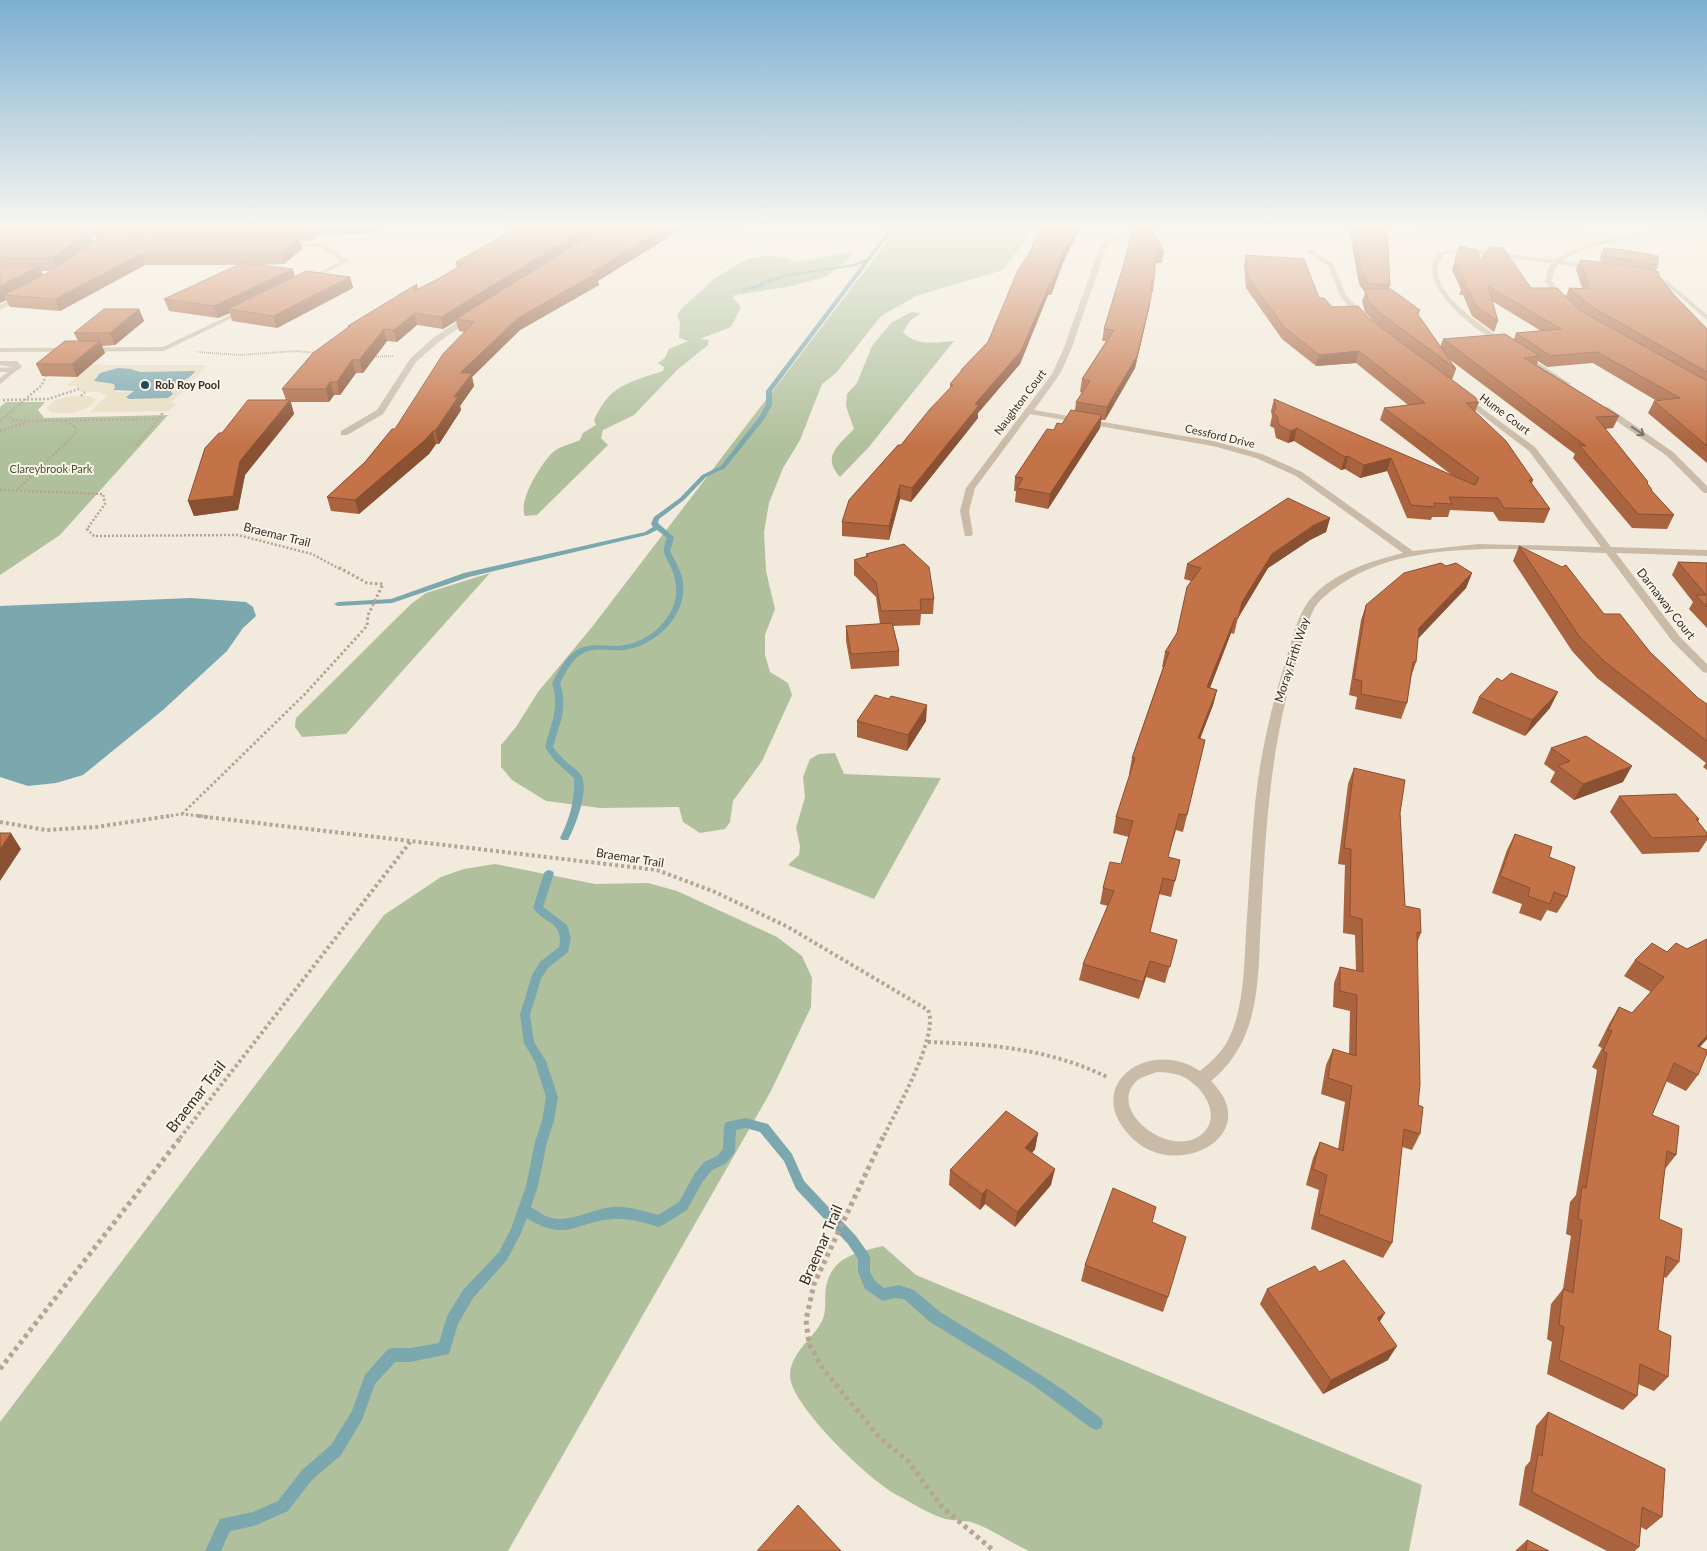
<svg xmlns="http://www.w3.org/2000/svg" width="1707" height="1551" viewBox="0 0 1707 1551" font-family="Lato,sans-serif">
<style>
.green{fill:#b0c09c}
.plaza{fill:#e9ddc3;fill-rule:evenodd}
.water{fill:#7ba7ae}
.lines{fill:none;stroke-linecap:round;stroke-linejoin:round}
.stream{fill:#7ba7ae;fill-rule:evenodd}
.path-far4{stroke:#b5a592;stroke-width:2;stroke-dasharray:1 1;stroke-linecap:butt}
.path-far3{stroke:#b5a592;stroke-width:2.5;stroke-dasharray:2 2;stroke-linecap:butt}
.path-far2{stroke:#b5a592;stroke-width:3;stroke-dasharray:2.5 2.5;stroke-linecap:butt}
.path-far1{stroke:#b5a592;stroke-width:4;stroke-dasharray:3 3;stroke-linecap:butt}
.path{stroke:#b5a592;stroke-width:5;stroke-dasharray:4 4;stroke-linecap:butt}
.service{fill:#cabba8;fill-rule:evenodd}
.minor{fill:#cabba8;fill-rule:evenodd}
.wall{fill:#a9633e;fill-rule:evenodd}
.shaded-wall{fill:#895032}
.building{fill:#c47348;stroke:#895032}
.oneway{stroke:#796d62}
.poi-dot{fill:#1e4d57;stroke:#f9f3e8;stroke-width:2}
.labels{text-anchor:middle;stroke-width:4;stroke-linejoin:round;paint-order:stroke}
.far-poi-label{font-size:11px;font-weight:bold;fill:#362e28;stroke:#f9f3e8;text-anchor:start}
.far-street-label{font-size:11px;fill:#362e28;stroke:#f9f3e8}
.far-park-label{font-size:11px;fill:#41542c;stroke:#f9f3e8}
.street-label{font-size:12px;fill:#362e28;stroke:#f9f3e8}
.near-street-label{font-size:15px;fill:#362e28;stroke:#f9f3e8}
</style>
<rect width="100%" height="100%" fill="#f2eadc"/>
<g class="green">
<polygon points="899,226 1036,226 1003,270 916,296 881,316 836,373 822,384 800,440 783,468 769,503 764,532 766,571 775,609 765,635 765,655 770,672 788,683 792,695 762,761 733,801 730,822 725,829 700,833 683,822 679,807 600,808 546,801 512,780 501,767 501,745 516,727 538,692 592,627"/>
<polygon points="1435,226 1590,226 1549,237 1462,230 1431,233 1422,229"/>
<path d="M850,253L849,259L827,276L792,286L735,295L733,298L741,307L731,327L700,339L709,340L708,345L677,370L634,415L603,430L601,438L608,445L537,515L525,516C518,500 540,466 552,453C558,447 571,444 580,440L583,433L596,425L594,420C598,411 606,397 615,391C626,382 650,375 663,371L664,367L658,363L665,358L669,349L688,341L679,338L680,323L677,315L682,308L715,278L747,259L764,256L783,257L795,262Z"/>
<path d="M911,312L921,313L910,321L903,332C917,347 935,342 954,341L868,448L840,477C821,456 839,445 854,429L846,406L847,394L857,383L872,346L891,323Z"/>
<polygon points="6,402 45,402 38,410 44,418 168,415 60,535 0,575 0,407"/>
<polygon points="490,573 346,734 302,737 295,727 296,718 411,604 426,593"/>
<polygon points="835,753 844,774 941,778 874,899 788,865 799,855 800,846 796,828 805,797 803,777 810,759 819,754"/>
<polygon points="495,864 595,884 648,883 677,891 777,937 802,956 812,978 811,1007 771,1091 508,1551 0,1551 0,1422 384,915 441,877 464,869"/>
<path d="M883,1246L916,1275L1422,1485L1409,1551H1029C1009,1542 992,1529 971,1522C963,1520 953,1521 945,1519C929,1514 912,1503 897,1495C870,1481 791,1406 790,1376C790,1353 812,1340 822,1321C828,1308 823,1296 827,1283C834,1256 859,1252 883,1246Z"/>
</g>
<g class="plaza">
<path d="M91,365H208L171,403L176,404L169,411L90,412L106,396L99,392H81L76,386L67,385ZM118,368L131,369L140,372L194,375L178,383L171,392L128,396L134,391L116,392L114,384L109,383L100,373Z"/>
<polygon points="71,396 90,396 96,400 87,408 73,413 51,413 47,408 55,400"/>
</g>
<g class="water">
<path d="M118,368L131,369L140,372L195,371C190,381 176,380 171,392L173,394L168,398L129,399L126,397L134,391L113,390L115,388L114,384L94,381L100,373Z"/>
<polygon points="191,598 246,602 253,607 256,616 243,628 227,651 163,710 83,775 56,783 28,786 0,777 0,606"/>
</g>
<g class="lines">
<g class="stream">
<path d="M889,226H895L890,230V234L772,391V405L765,418L725,468L706,477L684,500L659,519L658,523L674,537L670,551C675,561 682,572 683,583C687,616 656,645 625,650C612,652 596,646 583,653C572,659 566,672 560,683C568,708 560,723 553,747C558,754 563,759 569,764C573,768 579,771 581,775C590,789 575,827 568,840H562L560,838C570,818 575,800 574,778L554,760L545,747C551,723 560,708 552,683C559,671 565,657 577,650C589,643 602,646 615,646C639,646 663,630 673,607C679,591 676,578 669,563C667,559 663,553 664,548C664,545 666,541 667,538L657,530L647,535L469,577L392,603L338,606L334,604L338,602L391,599L464,573L645,532L653,527L651,524L654,517L680,498L702,475L721,466L759,417L766,405V391L863,263L855,266L785,277L765,284V286L744,291H742V289L760,284V282L784,275L854,264L866,259L886,233V228Z"/>
<path d="M549,870L552,871L554,873L543,907L567,925L571,938L568,952L548,968L541,979L530,1015L534,1042L546,1061L558,1097L554,1121L547,1142L538,1186L531,1207C537,1211 544,1216 551,1218C569,1223 593,1209 612,1207C628,1206 643,1211 658,1215L679,1202L695,1173L704,1162L717,1156L723,1149L724,1126L726,1122L746,1118L768,1124L792,1154L804,1181L856,1236L868,1253L870,1257V1272L875,1281L884,1288L899,1285L914,1290L940,1312L1002,1350L1062,1389L1101,1418L1103,1423L1101,1428L1096,1430L1091,1428L1033,1385L930,1322L904,1299L894,1298L883,1301L865,1289L858,1272V1259L848,1244L796,1189L784,1161L760,1132L746,1128L736,1130L735,1151L733,1155L725,1164L712,1170L703,1181L687,1210L663,1225L659,1227C644,1223 629,1218 613,1219C574,1222 567,1243 527,1218L520,1235L507,1260L473,1298L458,1324L449,1354L410,1362H395L375,1384L362,1420L341,1455L312,1480L288,1511L254,1526L230,1531L221,1551H205L220,1519L253,1512L278,1501L302,1470L331,1445L352,1411L365,1375L387,1350L392,1348H410L439,1343L447,1316L463,1290L499,1252L511,1229L526,1186L535,1142L542,1121L546,1097L535,1062L524,1043L520,1015L532,975L540,962L559,947C564,922 545,924 533,908L544,873L546,871Z"/>
</g>
<g class="path-far4">
<polyline points="679,228 733,229 761,226"/>
<polyline points="198,352 240,355 296,351 316,353"/>
<polyline points="372,357 394,356"/>
</g>
<g class="path-far3">
<polyline points="81,396 85,392"/>
<polyline points="3,400 48,399 79,389"/>
<polyline points="6,415 13,420 29,421 160,419 163,411"/>
<polyline points="0,421 42,385 46,376"/>
<polyline points="0,431 25,423"/>
<polyline points="136,445 159,419"/>
<polyline points="18,489 75,434 76,427 66,422"/>
<polyline points="0,490 103,494 105,504 87,529 94,536 238,535 312,554 340,569"/>
</g>
<g class="path-far2">
<polyline points="182,814 305,694 367,626 368,615 383,584 367,583 338,567"/>
<polyline points="161,817 182,814 209,817"/>
</g>
<g class="path-far1">
<path d="M198,816L657,870L715,892L788,927L928,1010C940,1035 895,1112 883,1138"/>
<polyline points="0,822 46,830 96,827 169,816"/>
<path d="M928,1042C991,1044 1050,1049 1107,1077"/>
<polyline points="180,1138 411,841"/>
</g>
<g class="path">
<polyline points="883,1137 814,1284 806,1320 809,1344 823,1369 880,1438 907,1460 942,1507 994,1551"/>
<polyline points="0,1369 181,1137"/>
</g>
<g class="service">
<path d="M1466,248L1592,265L1595,267L1592,269L1466,252L1443,254C1442,258 1439,262 1438,265C1432,295 1486,328 1506,342L1507,343L1504,345C1481,336 1428,294 1432,266C1433,261 1437,256 1439,252Z"/>
<polygon points="1649,274 1668,281 1707,315 1707,320 1664,283 1647,277 1646,276"/>
<polygon points="1522,355 1526,355 1571,384 1564,386 1522,357"/>
<polygon points="12,369 17,370 0,384 0,378"/>
<polygon points="1602,407 1608,407 1673,452 1707,486 1707,493 1704,493 1667,456 1602,411"/>
</g>
<g class="minor">
<path d="M1707,226V230C1676,232 1576,241 1557,266C1554,270 1553,277 1552,281L1563,301L1562,302H1558L1545,281C1547,276 1548,267 1552,263C1577,238 1671,227 1707,226Z"/>
<path d="M1125,233L1127,236L1110,243L1106,248L1071,350L1060,374L1034,410L1213,441L1262,454L1302,472L1413,551L1479,544L1601,547L1529,451L1461,399L1460,397L1464,395L1535,447L1611,547L1707,550V556L1616,553L1680,637L1707,664V673L1703,672L1672,641L1606,553C1529,550 1417,538 1349,579C1338,586 1322,596 1315,607C1306,623 1303,643 1297,660C1268,751 1265,844 1260,938C1258,992 1256,1044 1211,1081C1265,1134 1179,1182 1133,1139C1079,1087 1148,1036 1200,1071C1211,1062 1221,1053 1228,1040C1244,1008 1244,968 1246,933C1249,890 1251,847 1255,804C1260,755 1271,707 1286,660C1293,638 1297,614 1312,597C1335,572 1371,561 1403,553L1296,476L1256,458L1213,446L1030,414L975,488L969,511L973,534L971,536H965L960,511L966,488L1052,374L1063,350L1100,247L1106,241ZM1157,1072C1164,1072 1172,1073 1179,1075C1203,1084 1226,1119 1198,1137C1164,1157 1104,1106 1139,1079C1144,1076 1152,1074 1157,1072Z"/>
<polygon points="283,243 324,244 349,261 307,282 303,282 303,280 341,261 321,247 281,246"/>
<polygon points="1308,250 1312,250 1333,264 1346,295 1364,315 1364,319 1358,319 1340,296 1328,266 1308,252"/>
<polygon points="22,294 24,295 24,297 0,310 0,305"/>
<polygon points="245,308 251,309 164,351 0,352 0,348 163,347"/>
<polygon points="468,315 475,317 440,341 416,362 383,414 347,435 341,435 341,431 377,410 410,359 434,337"/>
<polygon points="0,361 17,361 22,367 14,372 0,372 0,368 13,367 0,365"/>
</g>
</g>
<g class="wall">
<path d="M0,226H380L381,233L319,234L311,241H300L302,249L284,264L258,265L295,277H350L353,288L277,328L232,321L230,313L218,318L169,311L164,299L238,265H145L60,311L10,307L6,300L0,303ZM115,230L117,235L109,234L114,231ZM91,237H100L93,242ZM41,271H50L43,275Z"/>
<polygon points="520,226 686,226 598,281 599,285 520,330 472,377 474,386 460,406 461,410 439,444 436,444 429,454 359,514 331,511 327,497 365,462 395,429 464,332 459,331 456,321 443,329 417,325 397,342 387,341 363,373 356,373 340,395 334,395 329,402 291,402 294,414 245,475 238,510 194,516 188,501 222,433 286,400 282,389 348,327 348,326 417,284 418,289 438,279 457,268 456,262"/>
<polygon points="1040,226 1081,226 1063,263 1051,295 1048,295 1020,364 978,413 978,418 911,502 900,499 889,540 842,536 842,522 901,445 950,388 950,384 961,372 961,370 988,342 1031,250"/>
<polygon points="1133,226 1164,252 1162,263 1155,263 1154,281 1153,292 1151,292 1149,309 1135,368 1105,420 1101,420 1100,428 1048,509 1015,502 1016,491 1014,491 1015,477 1054,430 1062,424 1075,410 1076,402 1082,393 1080,392 1082,379 1106,341 1102,341 1104,329 1125,260"/>
<polygon points="1350,226 1387,227 1390,285 1389,289 1420,310 1418,316 1440,347 1443,339 1514,339 1516,333 1541,331 1492,301 1498,321 1494,332 1472,316 1463,295 1459,295 1461,290 1452,270 1460,246 1480,260 1531,288 1566,296 1569,288 1582,288 1576,270 1580,260 1601,262 1600,257 1604,248 1658,265 1656,271 1659,276 1675,296 1707,329 1707,463 1648,413 1654,401 1657,401 1593,363 1547,367 1538,361 1537,365 1619,416 1613,428 1605,429 1648,482 1647,484 1652,490 1652,491 1674,515 1667,529 1632,528 1573,458 1575,454 1449,359 1456,369 1452,380 1479,402 1475,412 1533,480 1532,484 1550,509 1544,523 1499,521 1493,512 1450,510 1448,517 1432,517 1431,520 1407,518 1387,471 1360,478 1345,469 1341,470 1294,441 1288,443 1276,438 1274,428 1270,426 1272,416 1271,411 1274,399 1453,476 1380,420 1384,408 1408,405 1356,363 1316,366 1282,339 1246,288 1244,265 1246,255 1319,298 1332,307 1370,319 1374,322 1365,312 1362,301 1365,293 1359,284 1349,229"/>
<polygon points="139,309 144,321 115,345 102,346 105,353 77,377 42,376 36,364 78,341 74,333"/>
<polygon points="1330,518 1326,532 1310,540 1268,568 1238,618 1234,634 1231,633 1210,688 1217,690 1213,705 1200,739 1205,740 1183,832 1176,830 1168,857 1180,860 1171,897 1159,894 1150,932 1177,940 1165,983 1146,977 1139,999 1079,980 1083,964 1108,906 1100,904 1103,888 1121,864 1129,837 1113,833 1116,817 1130,774 1129,774 1132,758 1163,667 1162,667 1165,652 1177,633 1191,581 1184,579 1187,564"/>
<polygon points="1519,546 1604,614 1650,652 1698,698 1707,704 1707,770 1703,767 1706,763 1597,678 1572,651 1513,561"/>
<polygon points="866,554 934,599 933,614 921,614 920,625 893,626 899,651 899,666 851,669 846,641 846,626 880,624 876,597 854,575 854,560 866,557"/>
<polygon points="1678,562 1707,563 1707,628 1689,609 1693,602 1672,575"/>
<polygon points="1446,566 1472,573 1466,588 1418,638 1416,662 1411,677 1407,703 1401,719 1355,709 1357,697 1349,695 1361,620 1366,605"/>
<polygon points="1479,697 1550,708 1525,736 1472,713"/>
<polygon points="857,721 926,721 907,751 857,737"/>
<polygon points="1551,748 1623,782 1574,800 1550,782 1555,772 1544,764"/>
<polygon points="1354,768 1400,813 1405,906 1421,933 1417,943 1418,1105 1420,1134 1412,1150 1402,1147 1392,1243 1383,1258 1311,1229 1319,1190 1306,1185 1313,1158 1320,1142 1338,1149 1345,1102 1321,1094 1326,1065 1333,1049 1349,1054 1350,1011 1333,1007 1334,983 1340,967 1356,971 1355,935 1343,933 1345,865 1338,864 1348,784"/>
<polygon points="1619,796 1699,819 1698,822 1707,833 1707,840 1699,852 1642,854 1610,812"/>
<polygon points="1515,834 1549,857 1567,897 1557,913 1547,910 1541,921 1519,913 1522,904 1492,893 1507,850"/>
<polygon points="1707,939 1707,1039 1700,1047 1698,1075 1686,1091 1666,1081 1652,1115 1676,1155 1665,1169 1659,1219 1679,1262 1666,1278 1664,1277 1658,1330 1668,1377 1654,1391 1638,1384 1637,1396 1623,1410 1547,1374 1552,1342 1547,1339 1551,1304 1563,1289 1571,1236 1566,1234 1570,1202 1576,1195 1597,1070 1592,1067 1602,1048 1598,1046 1609,1024 1619,1007 1632,1013 1651,992 1624,976 1635,960 1667,952 1687,949"/>
<polygon points="1038,1133 1035,1149 1032,1153 1051,1185 1015,1227 985,1204 980,1210 949,1185 950,1170"/>
<polygon points="1152,1222 1168,1297 1163,1312 1081,1281 1085,1265"/>
<polygon points="1319,1272 1380,1322 1388,1360 1323,1394 1260,1304 1267,1289"/>
<polygon points="1548,1412 1662,1517 1646,1530 1641,1527 1639,1547 1635,1551 1607,1551 1519,1505 1525,1467 1530,1461 1536,1426"/>
<polygon points="1527,1540 1549,1551 1515,1551"/>
</g>
<g class="shaded-wall">
<polygon points="101,226 114,226 115,230 105,237"/>
<polygon points="309,226 317,226 319,234 311,241 307,228"/>
<polygon points="590,226 609,226 456,319 456,321 443,329 441,317"/>
<polygon points="667,226 686,226 598,281 599,285 520,330 472,377 474,386 460,406 461,410 439,444 435,431 454,397 460,373 518,318"/>
<polygon points="1077,226 1081,226 1063,263 1051,295 1052,284 1064,251"/>
<polygon points="89,232 94,245 57,271 52,258"/>
<polygon points="299,238 302,249 284,264 281,253"/>
<polygon points="141,254 145,265 60,311 55,299"/>
<polygon points="39,266 45,279 4,295 6,300 0,303 0,286"/>
<polygon points="293,269 296,281 228,309 230,313 218,318 214,306"/>
<polygon points="350,277 353,288 277,328 273,316"/>
<polygon points="1050,283 1048,295 1020,364 978,413 978,418 911,502 912,488 975,404"/>
<polygon points="1151,297 1149,309 1135,368 1105,420 1107,407"/>
<polygon points="139,309 144,321 115,345 110,333"/>
<polygon points="415,313 417,325 397,342 394,330"/>
<polygon points="384,329 387,341 363,373 359,360"/>
<polygon points="100,341 105,353 77,377 72,364"/>
<polygon points="1359,351 1356,363 1316,366 1319,355"/>
<polygon points="352,360 356,373 340,395 337,382"/>
<polygon points="330,382 334,395 329,402 326,389"/>
<polygon points="290,400 294,414 245,475 238,510 194,516 188,501 240,461"/>
<polygon points="1102,415 1100,428 1048,509 1050,494"/>
<polygon points="1297,428 1294,441 1288,443 1291,431"/>
<polygon points="433,431 436,444 429,454 359,514 355,500"/>
<polygon points="1348,456 1345,469 1341,470 1345,457"/>
<polygon points="1391,458 1387,471 1360,478 1364,465"/>
<polygon points="900,485 900,499 889,540 889,526"/>
<polygon points="1330,518 1326,532 1310,540 1268,568 1238,618 1242,602 1272,554 1314,525"/>
<polygon points="1472,573 1466,588 1414,643 1419,628"/>
<polygon points="1235,618 1231,633 1204,703 1207,687"/>
<polygon points="1217,690 1213,705 1194,754 1198,738"/>
<polygon points="1558,692 1550,708 1525,736 1532,720"/>
<polygon points="927,705 926,721 907,751 908,735"/>
<polygon points="1632,766 1623,782 1574,800 1583,784"/>
<polygon points="11,833 21,849 0,881 0,849"/>
<polygon points="1150,961 1146,977 1139,999 1143,982"/>
<polygon points="1707,1036 1707,1039 1685,1062 1697,1046"/>
<polygon points="1038,1133 1035,1149 1023,1164 1025,1148"/>
<polygon points="1055,1169 1051,1185 1015,1227 1017,1212"/>
<polygon points="987,1189 985,1204 980,1210 982,1194"/>
<polygon points="1385,1313 1376,1328 1377,1318"/>
<polygon points="1397,1346 1388,1360 1323,1394 1331,1380"/>
</g>
<g class="building">
<polygon points="140,226 309,226 307,228 173,228"/>
<polygon points="520,226 590,226 441,317 415,313 394,330 384,329 359,360 352,360 337,382 330,382 326,389 282,389 313,353 350,326 348,326 417,284 414,291 438,279 465,263 456,262"/>
<polygon points="605,226 667,226 592,272 597,273 518,318 460,373 472,373 454,397 458,397 435,431 433,431 425,440 355,500 327,497 365,462 392,429 395,429 443,354 474,322 456,319"/>
<polygon points="1040,226 1077,226 1064,251 1052,284 1050,283 1021,351 975,404 979,405 912,488 900,485 889,526 842,522 849,500 898,445 901,445 930,409 953,385 950,384 962,370 961,370 988,342 1018,270 1031,250"/>
<polygon points="1133,226 1150,226 1164,252 1156,251 1154,281 1152,280 1151,297 1137,356 1107,407 1076,402 1090,381 1082,379 1114,330 1104,329 1125,260"/>
<polygon points="1353,226 1387,227 1390,285 1369,284 1362,272"/>
<polygon points="89,232 52,258 0,258 0,233"/>
<polygon points="104,234 173,238 299,238 281,253 141,254 55,299 4,295 49,272"/>
<polygon points="1460,246 1478,251 1480,260 1490,247 1503,248 1531,288 1557,288 1581,311 1707,381 1707,446 1654,401 1680,398 1597,352 1551,356 1516,333 1561,329 1488,286 1498,321 1476,306 1466,285 1462,285 1465,281 1455,260"/>
<polygon points="1604,248 1626,250 1658,256 1658,265 1606,256"/>
<polygon points="1246,255 1304,259 1319,298 1324,298 1332,307 1358,306 1370,319 1475,397 1479,402 1466,403 1506,441 1533,480 1529,480 1550,509 1504,508 1498,498 1449,497 1452,504 1434,503 1435,507 1411,505 1391,458 1364,465 1348,456 1345,457 1297,428 1291,431 1279,425 1277,416 1273,413 1276,408 1274,399 1475,485 1479,478 1384,408 1425,403 1359,351 1319,355 1284,327 1248,277"/>
<polygon points="1580,260 1645,268 1659,272 1659,276 1675,296 1707,329 1707,372 1594,308 1569,288 1590,289"/>
<polygon points="242,263 293,269 214,306 164,299"/>
<polygon points="0,266 39,266 0,286"/>
<polygon points="306,271 350,277 273,316 228,309"/>
<polygon points="1366,289 1391,289 1420,310 1417,313 1456,369 1379,312 1368,300"/>
<polygon points="104,309 139,309 110,333 74,333"/>
<polygon points="1505,334 1540,356 1524,358 1619,416 1596,417 1648,482 1647,483 1652,490 1651,490 1674,515 1638,514 1579,445 1586,446 1443,339"/>
<polygon points="65,341 100,341 72,364 36,364"/>
<polygon points="248,400 290,400 240,461 233,496 188,501 205,448 219,433 222,433"/>
<polygon points="1071,410 1102,415 1050,494 1017,488 1023,478 1015,477 1047,429 1054,430 1057,423 1062,424"/>
<polygon points="1288,498 1330,518 1314,525 1272,554 1242,602 1238,618 1235,618 1207,687 1217,690 1198,738 1205,740 1187,815 1179,814 1168,857 1180,860 1175,881 1163,878 1150,932 1177,940 1170,967 1150,961 1143,982 1083,964 1114,891 1103,888 1110,862 1121,864 1133,821 1116,817 1135,758 1132,758 1169,652 1165,652 1177,633 1187,587 1201,568 1187,564"/>
<polygon points="904,544 929,567 934,599 920,599 921,610 881,611 876,582 854,560 868,556 866,554"/>
<polygon points="1519,546 1562,567 1566,565 1604,614 1620,614 1650,652 1698,698 1707,704 1707,741 1605,662 1579,636"/>
<polygon points="1678,562 1707,563 1707,607 1696,595 1706,595"/>
<polygon points="1441,563 1446,566 1456,563 1472,573 1419,628 1416,662 1413,662 1407,703 1361,694 1362,681 1354,679 1366,605 1404,573"/>
<polygon points="892,623 899,651 851,654 846,626"/>
<polygon points="1511,673 1558,692 1532,720 1479,697 1497,678 1502,681"/>
<polygon points="875,695 889,699 891,696 927,705 908,735 857,721"/>
<polygon points="1586,736 1632,766 1583,784 1558,766 1570,761 1551,748"/>
<polygon points="1354,768 1405,780 1400,813 1405,906 1420,909 1421,933 1417,932 1420,1084 1418,1105 1423,1107 1420,1134 1404,1129 1392,1243 1319,1214 1327,1175 1313,1169 1320,1142 1343,1151 1352,1086 1328,1078 1333,1049 1356,1056 1357,995 1340,991 1340,967 1363,972 1362,919 1350,916 1351,849 1344,848"/>
<polygon points="1676,794 1699,819 1696,819 1707,833 1707,836 1652,838 1619,796"/>
<polygon points="0,833 11,833 0,849"/>
<polygon points="1515,834 1552,847 1549,857 1575,867 1567,897 1554,892 1550,904 1528,896 1530,888 1500,876"/>
<polygon points="1707,939 1707,1036 1697,1046 1707,1050 1707,1053 1698,1075 1674,1063 1652,1115 1679,1126 1676,1155 1667,1151 1659,1219 1682,1229 1679,1262 1666,1256 1658,1330 1671,1336 1668,1377 1640,1364 1637,1396 1559,1360 1564,1327 1559,1325 1563,1289 1573,1293 1582,1220 1578,1219 1582,1187 1586,1188 1607,1053 1603,1051 1612,1031 1608,1030 1619,1007 1632,1013 1664,977 1635,960 1652,943 1667,952 1676,943 1687,949"/>
<polygon points="1006,1111 1038,1133 1025,1148 1055,1169 1017,1212 987,1189 982,1194 950,1170"/>
<polygon points="1113,1188 1156,1207 1152,1222 1186,1237 1168,1297 1085,1265"/>
<polygon points="1344,1260 1385,1313 1377,1318 1397,1346 1331,1380 1267,1289 1315,1266 1319,1272"/>
<polygon points="1548,1412 1665,1469 1662,1517 1642,1507 1639,1547 1532,1492 1538,1454 1542,1456"/>
<polygon points="798,1505 841,1551 757,1551"/>
<polygon points="1527,1540 1549,1551 1526,1551"/>
</g>
<defs><path id="oneway-shaft" d="M-6 0H5M1.5-3L5.5 0L1.5 3" fill="none" stroke-width="1.6" stroke-linecap="round" stroke-linejoin="round" transform="scale(1.25)"/></defs>
<use class="oneway" href="#oneway-shaft" transform="translate(1638 431) rotate(34)"/>
<linearGradient id="sky" x2="0" y2="1"><stop stop-color="#7cafd1"/><stop offset="0.51" stop-color="#f9f6ef"/><stop offset="1" stop-color="#f9f6ef" stop-opacity="0"/></linearGradient>
<rect width="1707" height="444" fill="url(#sky)"/>
<circle class="poi-dot" cx="145" cy="385" r="5"/>
<g class="labels">
<g class="far-poi-label">
<text x="155" y="389">Rob Roy Pool</text>
</g>
<g class="far-street-label">
<text transform="translate(1020 402) rotate(-53)" y="4">Naughton Court</text>
<text transform="translate(1505 414) rotate(37)" y="4">Hume Court</text>
<text transform="translate(1220 436) rotate(13)" y="4">Cessford Drive</text>
</g>
<g class="far-park-label">
<text x="51" y="473">Clareybrook Park</text>
</g>
<g class="street-label">
<text transform="translate(277 535) rotate(14)" y="4">Braemar Trail</text>
<text transform="translate(1666 604) rotate(52)" y="4">Darnaway Court</text>
<text transform="translate(1292 660) rotate(-72)" y="4">Moray Firth Way</text>
<text transform="translate(630 858) rotate(9)" y="4">Braemar Trail</text>
</g>
<g class="near-street-label">
<text transform="translate(196 1097) rotate(-52)" y="5">Braemar Trail</text>
<text transform="translate(821 1245) rotate(-66)" y="5">Braemar Trail</text>
</g>
</g>
</svg>
